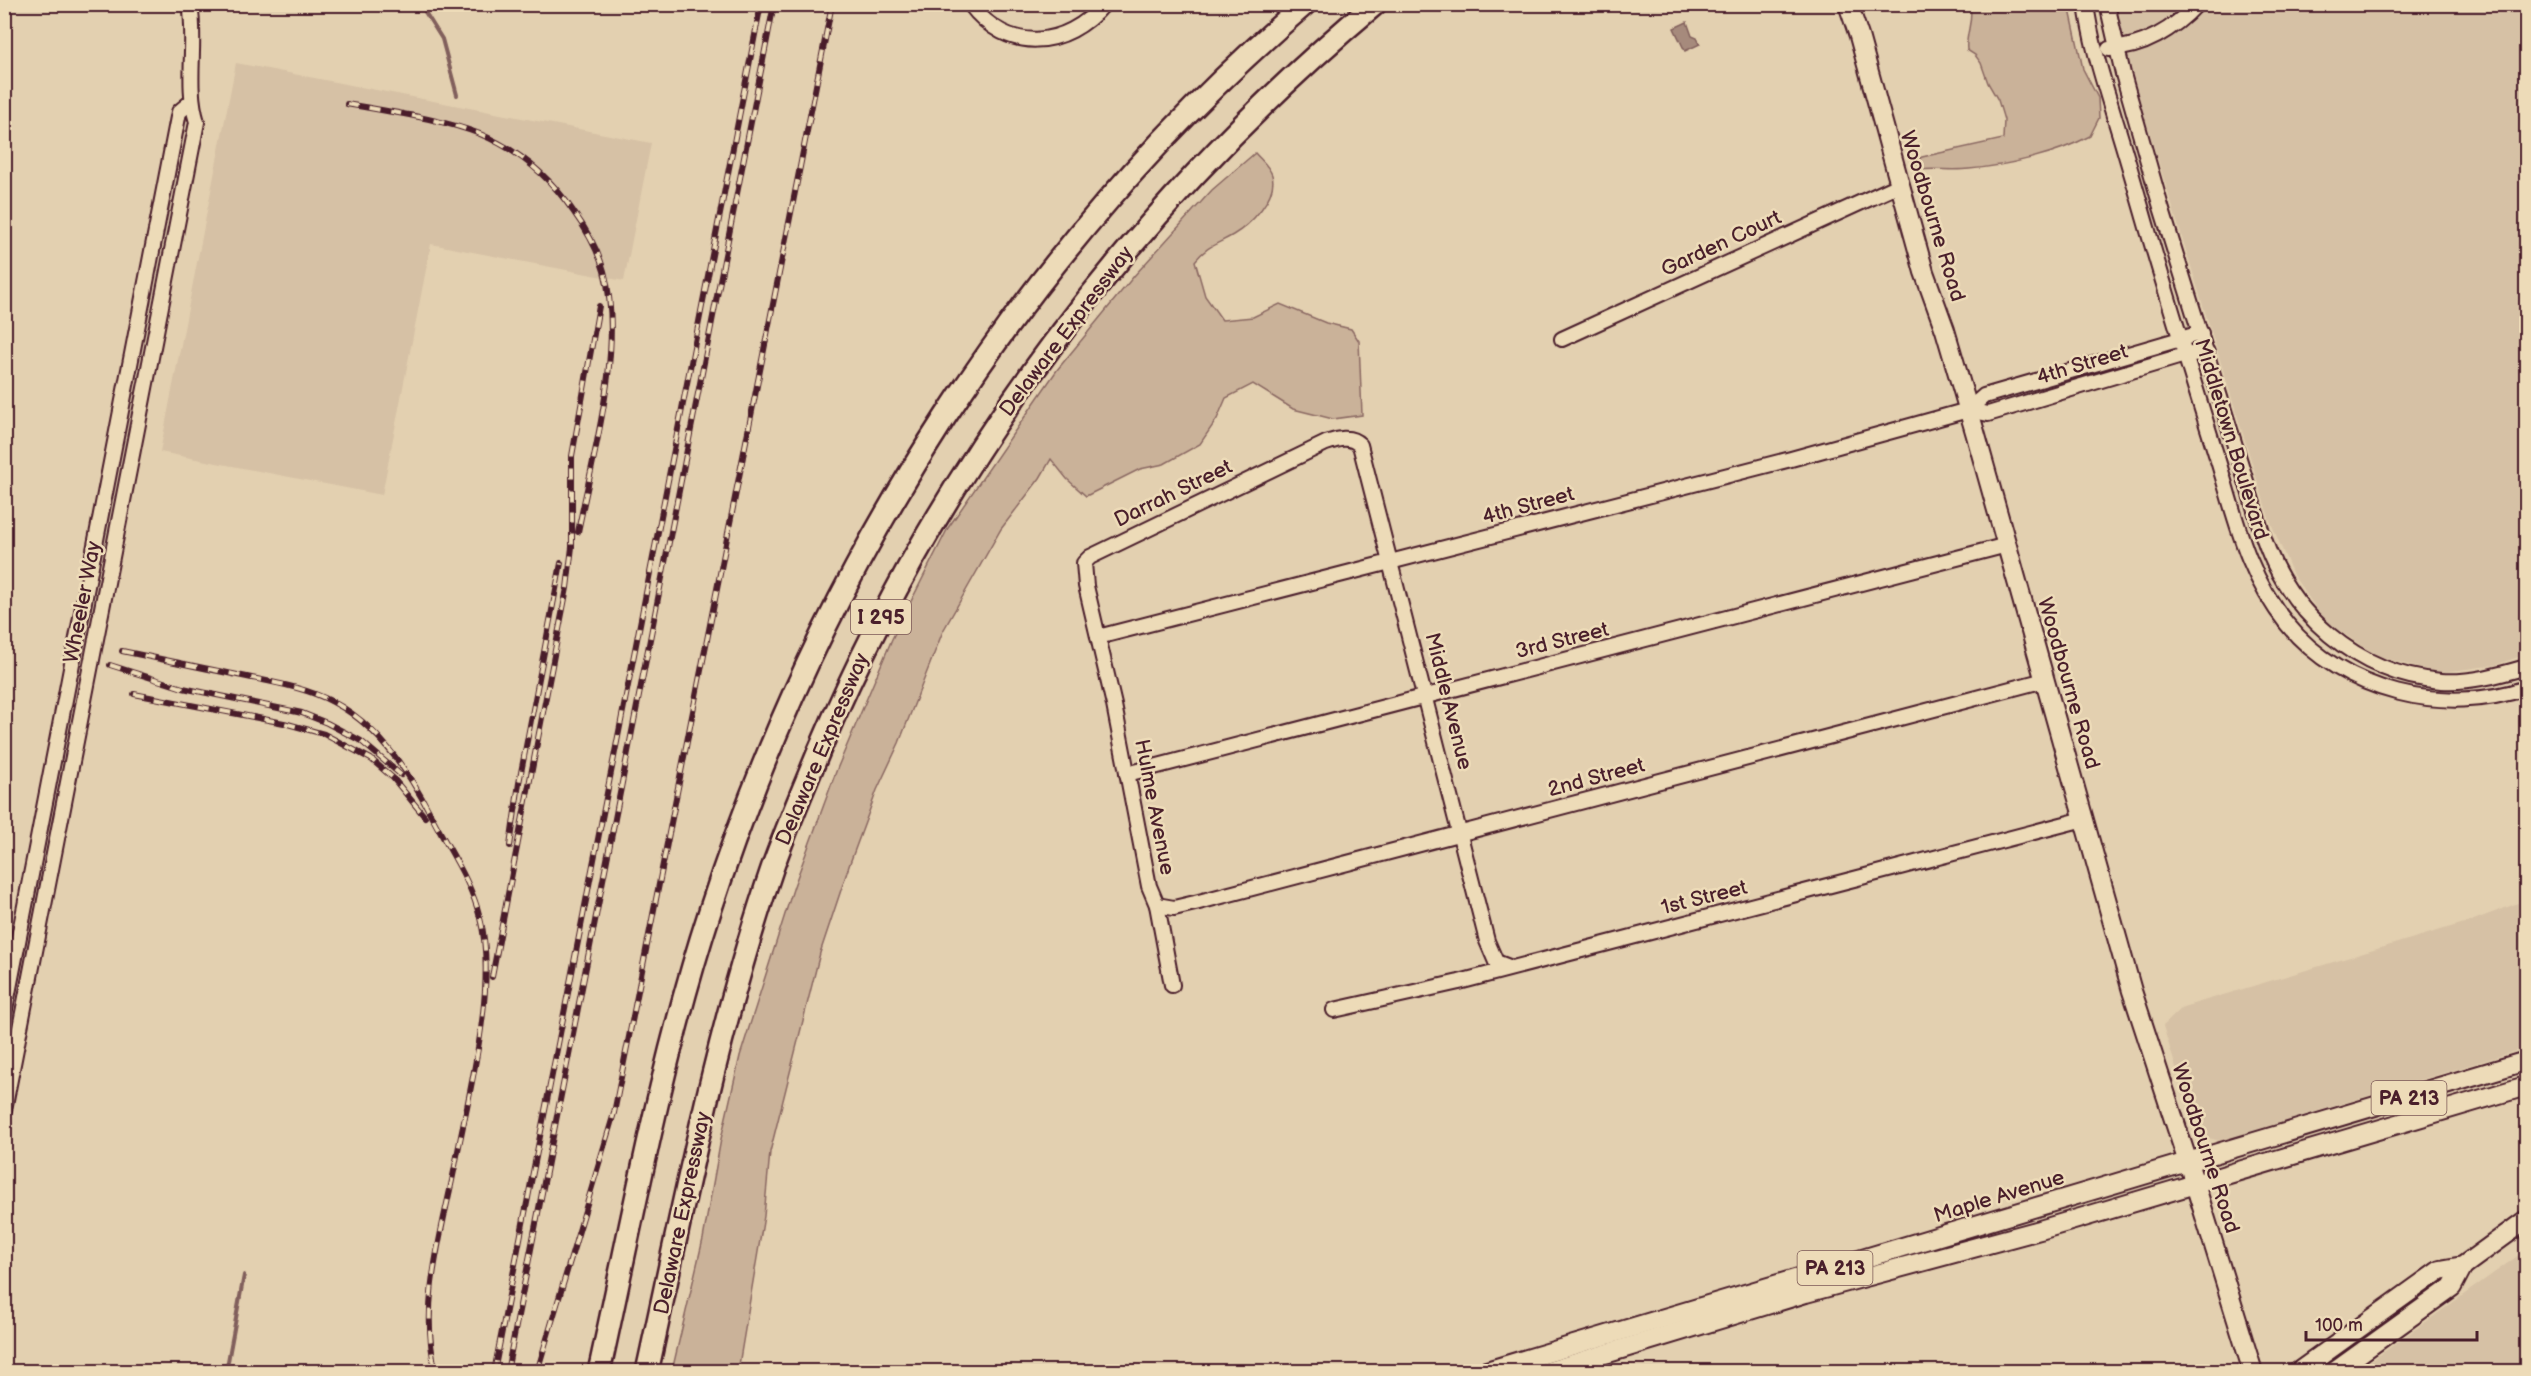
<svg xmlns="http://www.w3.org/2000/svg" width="2531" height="1376" viewBox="0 0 2531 1376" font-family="'Balsamiq Sans',sans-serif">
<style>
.built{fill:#d6c1a5}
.green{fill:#cab299;stroke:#8a6862;stroke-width:1.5}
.water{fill:#a68a7b;stroke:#815f5b;stroke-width:1.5}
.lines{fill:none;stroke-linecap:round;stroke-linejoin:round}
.stream{stroke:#815f5b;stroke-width:4}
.minor-casing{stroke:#4a1f2b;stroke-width:18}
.major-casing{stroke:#4a1f2b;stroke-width:22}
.highway-casing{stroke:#4a1f2b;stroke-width:26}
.minor{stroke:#eddbb8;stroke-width:14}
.major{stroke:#eddbb8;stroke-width:18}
.highway{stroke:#eddbb8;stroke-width:21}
.rail-casing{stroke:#4a1f2b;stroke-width:6}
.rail{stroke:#eddbb8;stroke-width:4;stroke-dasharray:11;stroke-linecap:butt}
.labels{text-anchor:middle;stroke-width:5;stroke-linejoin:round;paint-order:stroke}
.shield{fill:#eddbb8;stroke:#7b5755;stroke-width:1.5}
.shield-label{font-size:20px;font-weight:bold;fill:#4a1f2b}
.street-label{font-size:21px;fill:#4a1f2b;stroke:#eddbb8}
</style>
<rect width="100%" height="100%" fill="#e3d0b0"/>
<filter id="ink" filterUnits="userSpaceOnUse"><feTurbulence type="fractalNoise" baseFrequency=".0167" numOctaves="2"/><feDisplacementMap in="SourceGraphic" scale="12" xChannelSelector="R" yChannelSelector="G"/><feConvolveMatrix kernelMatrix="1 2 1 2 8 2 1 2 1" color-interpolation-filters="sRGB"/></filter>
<g filter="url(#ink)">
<g class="built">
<polygon points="2117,5 2526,5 2526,654 2496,665 2436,673 2377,656 2325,621 2293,575 2269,518 2130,70"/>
<polygon points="236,63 651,143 624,281 431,244 382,495 160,452"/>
<polygon points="2526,900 2526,1048 2220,1141 2197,1135 2163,1026 2183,1007 2471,921"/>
<polygon points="2526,1250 2526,1371 2357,1371 2473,1288"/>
</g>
<g class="green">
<path d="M1970,5H2069L2083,69L2098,98L2099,118L2090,136C2057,154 2006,166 1969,169C1952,171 1935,168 1918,170L1914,162L1922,157L2003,139L2004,120L1998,100L1988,83L1981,63L1975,55L1967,50C1965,34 1974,21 1970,5Z"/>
<path d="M1255,153C1261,160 1269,166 1272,175C1278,197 1250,225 1233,235C1216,245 1208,245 1195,261L1205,296L1222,320L1253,317L1280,304L1326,323L1351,329L1359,341L1362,415L1333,419L1293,409L1253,384L1226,398L1217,419L1200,444L1164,464L1140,469L1086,496L1067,479L1051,459L1040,478L1001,529L943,631L899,743L877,790L850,863L820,953L770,1152L764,1216L738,1371H672L703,1239L721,1139L740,1056L794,886L837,769L892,639L948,528L1057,370L1134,276L1212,190Z"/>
</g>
<polygon class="water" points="1687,22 1692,36 1697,38 1700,44 1685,51 1674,28"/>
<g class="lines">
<g class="stream">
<polyline points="420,4 442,39 457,95"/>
<polyline points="226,1372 244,1275"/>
</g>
<g class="minor-casing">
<g id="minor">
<path d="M970,4C1007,54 1066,49 1104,4"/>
<path d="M2086,4C2091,43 2103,79 2114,116C2126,154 2137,193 2148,231C2170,305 2192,378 2215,451C2235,514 2245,572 2287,624C2343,693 2445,716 2526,688"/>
<path d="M2107,4L2123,74L2161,207L2263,536C2289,614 2356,674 2441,681C2470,683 2499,675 2526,667"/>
<path d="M2109,49C2143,48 2174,29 2197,4"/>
<polyline points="1562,339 1899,185"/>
<polyline points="1968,410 1988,414 2185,355 2207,352"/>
<polyline points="1098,637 1791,459 1968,410 1984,396 2201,333"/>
<polyline points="1127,774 2007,545"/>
<polyline points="1157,905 1174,908 1195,903 2045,680"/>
<path d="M1172,985L1157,905L1149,886L1114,705L1086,586L1084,563L1090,557L1326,443C1338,439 1350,435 1360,445L1487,941L1496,962L1509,967"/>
<polyline points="1334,1010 1459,982 2084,819"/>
<polyline points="4,1014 179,112 191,102"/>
<path d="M4,1110L197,122C185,84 197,44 190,4"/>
</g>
</g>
<g class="major-casing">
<g id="major">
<polyline points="1848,4 1859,36 1924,272 1945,330 1975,432 2132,991 2195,1184 2253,1372"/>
<polyline points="1483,1372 2526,1061"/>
<polyline points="1546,1372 1806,1293 2040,1230 2526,1086"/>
<polyline points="2298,1372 2440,1270 2463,1266 2526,1220"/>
<polyline points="2334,1372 2452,1287 2463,1266"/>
</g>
</g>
<g class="highway-casing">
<g id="highway">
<path d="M599,1372C633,1218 661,1061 710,911C823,562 1026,244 1305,4"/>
<path d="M647,1372C684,1203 716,1033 772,869C786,829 803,790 819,751C942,461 1133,207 1375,4"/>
</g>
</g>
<use href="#minor" class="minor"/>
<use href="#major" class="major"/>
<use href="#highway" class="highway"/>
<g class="rail-casing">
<g id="rail">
<path d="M347,104C390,112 438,118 480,134C518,150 550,177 573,211C586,229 598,250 604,271C625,347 593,455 578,532"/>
<path d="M122,651C164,660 205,668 247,677C277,683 307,688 333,702C378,725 409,772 431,815C448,849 471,880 480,918C498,985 469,1092 456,1161C443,1229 418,1303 436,1372"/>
<polyline points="110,665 183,688 302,713 327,723 361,741 401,775"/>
<polyline points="134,694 284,723 324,734 371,759 393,778 425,817"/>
<polyline points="510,846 519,783 561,563"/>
<polyline points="492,977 567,588 572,547 572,456 599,306"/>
<polyline points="494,1372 761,4"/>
<polyline points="507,1372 774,4"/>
<polyline points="537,1372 614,1113 832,4"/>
</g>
</g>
<use href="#rail" class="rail"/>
</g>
</g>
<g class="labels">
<g class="shield">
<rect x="851" y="600" width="60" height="34" rx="4.5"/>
<rect x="2371.5" y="1081" width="75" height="34" rx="4.5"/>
<rect x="1797.5" y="1251" width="75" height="34" rx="4.5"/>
</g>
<g class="shield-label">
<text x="881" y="624">I 295</text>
<text x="2409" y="1105">PA 213</text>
<text x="1835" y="1275">PA 213</text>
</g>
<g class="street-label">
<text transform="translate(1933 216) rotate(73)" y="7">Woodbourne Road</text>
<text transform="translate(1721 243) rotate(-25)" y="7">Garden Court</text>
<text transform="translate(1066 331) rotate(-53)" y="7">Delaware Expressway</text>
<text transform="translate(2082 364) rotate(-17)" y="7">4th Street</text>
<text transform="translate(2232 439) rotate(73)" y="7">Middletown Boulevard</text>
<text transform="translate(1173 493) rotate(-26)" y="7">Darrah Street</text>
<text transform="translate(1528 505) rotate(-15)" y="7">4th Street</text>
<text transform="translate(82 602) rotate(-79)" y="7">Wheeler Way</text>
<text transform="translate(1562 640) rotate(-14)" y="7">3rd Street</text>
<text transform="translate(2069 683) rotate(74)" y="7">Woodbourne Road</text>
<text transform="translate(1449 701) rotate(76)" y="7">Middle Avenue</text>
<text transform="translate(822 749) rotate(-67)" y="7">Delaware Expressway</text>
<text transform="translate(1596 777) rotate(-15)" y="7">2nd Street</text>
<text transform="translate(1155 807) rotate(79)" y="7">Hulme Avenue</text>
<text transform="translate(1704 897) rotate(-14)" y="7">1st Street</text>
<text transform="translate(2206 1148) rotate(72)" y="7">Woodbourne Road</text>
<text transform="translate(1999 1196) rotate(-17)" y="7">Maple Avenue</text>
<text transform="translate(682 1213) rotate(-78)" y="7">Delaware Expressway</text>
</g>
</g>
<rect width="2531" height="1376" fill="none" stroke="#eddbb8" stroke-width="24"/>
<rect x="12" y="12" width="2507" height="1352" fill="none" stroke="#4a1f2b" stroke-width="2" filter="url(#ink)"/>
<path d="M2306 1331v9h171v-9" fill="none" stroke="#4a1f2b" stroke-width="3"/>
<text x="2315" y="1331" font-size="18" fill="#4a1f2b" stroke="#eddbb8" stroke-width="4.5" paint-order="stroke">100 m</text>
</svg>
